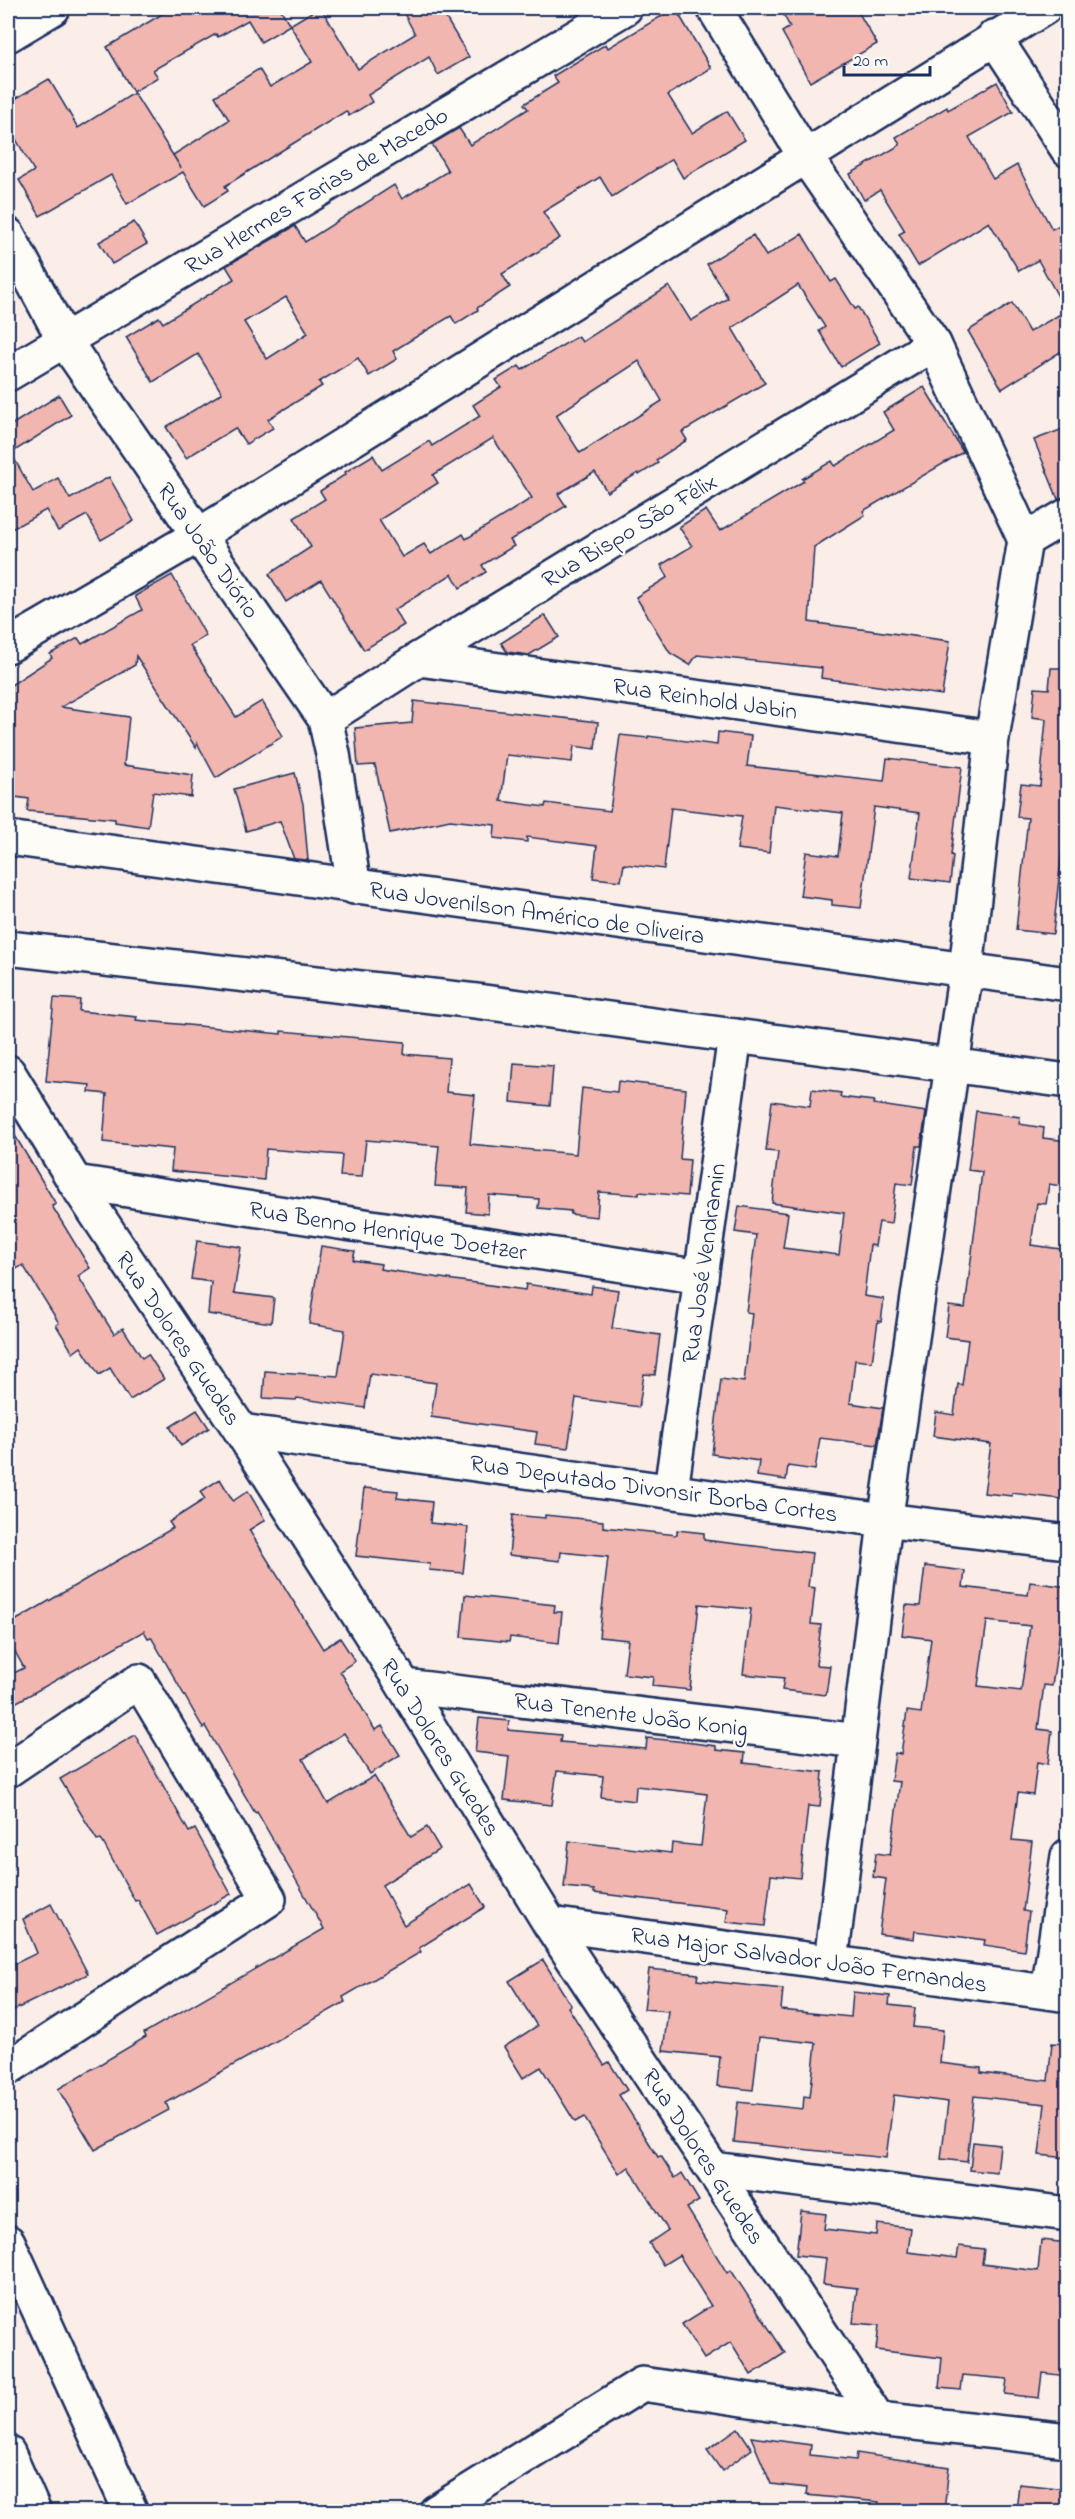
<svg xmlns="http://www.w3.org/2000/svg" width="1075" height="2519" viewBox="0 0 1075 2519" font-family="'Indie Flower',sans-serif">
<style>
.building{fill:#f1b6af;stroke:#1b2f5e;stroke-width:1.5;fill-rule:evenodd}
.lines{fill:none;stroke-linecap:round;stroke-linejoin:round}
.street-casing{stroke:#1b2f5e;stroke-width:38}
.secondary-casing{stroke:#1b2f5e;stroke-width:38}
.street{stroke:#fdfcf7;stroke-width:33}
.secondary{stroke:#fdfcf7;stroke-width:33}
.labels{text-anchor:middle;stroke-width:5;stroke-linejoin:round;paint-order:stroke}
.street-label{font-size:24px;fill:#1b2f5e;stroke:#fdfcf7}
</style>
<rect width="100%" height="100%" fill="#fbeee9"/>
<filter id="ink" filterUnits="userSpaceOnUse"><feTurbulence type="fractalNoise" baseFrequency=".0167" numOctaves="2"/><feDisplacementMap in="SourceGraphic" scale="12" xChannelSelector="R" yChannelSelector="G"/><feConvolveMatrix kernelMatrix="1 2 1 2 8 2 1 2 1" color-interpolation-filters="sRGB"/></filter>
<g filter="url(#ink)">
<g class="building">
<polygon points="172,8 280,8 290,25 261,42 248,20 218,37 216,34 153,70 158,77 133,92 107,47"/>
<polygon points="318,8 321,8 358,69 415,34 401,8 440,8 469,57 438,75 429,57 368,95 372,102 349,116 346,111 289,146 225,186 228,191 204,206 183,172 127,204 111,175 40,216 19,180 34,171 8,125 8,103 49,79 78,128 134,93 181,168 173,155 229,120 215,96 259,69 270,87 312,62 290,25"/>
<path d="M675,8L711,68L668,95L692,133L727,111L745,140L683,178L672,159L612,197L600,177L543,212L560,238L502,274L510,287L477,308L478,310L456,324L451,316L419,335L393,351L397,359L369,376L358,358L319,382L322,386L268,419L273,428L246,444L235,428L186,458L166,427L222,393L198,354L153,382L126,337L159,317L163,323L234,279L226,266L295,226L305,242L394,185L402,199L448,171L432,144L459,128L470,145L528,109L524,104L558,83L553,76L606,44L608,48ZM286,297L308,333L267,359L244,322Z"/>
<polygon points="780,8 856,8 877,44 810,82 782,32 790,27"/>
<polygon points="997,82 1013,112 969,137 993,179 1017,165 1052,229 1068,221 1068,347 1002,389 968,331 1012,303 1029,332 1066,311 1038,260 1019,271 989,222 918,266 899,234 905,231 880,190 864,200 850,174 900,145 896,137 947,107 948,110"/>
<polygon points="134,222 147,244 112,264 99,242"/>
<path d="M802,234L831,282L836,279L855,309L858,307L880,343L841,367L819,331L825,327L798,285L732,328L765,383L682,432L687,440L656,460L658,463L639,475L638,473L607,492L595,472L558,494L566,506L510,540L514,546L482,565L486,572L460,588L452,574L394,610L404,625L364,650L321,580L286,602L269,574L311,547L294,518L325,499L320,491L346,474L345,472L373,455L382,470L429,441L432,446L480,416L473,405L501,387L496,380L519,366L522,370L578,336L582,342L669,286L691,321L728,298L707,264L753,235L766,256ZM639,361L662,401L580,453L556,415ZM493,438L532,498L466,539L463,534L431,554L424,544L402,557L379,520L438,483L433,475Z"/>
<polygon points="924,387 963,452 863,511 865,515 814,547 809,622 950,641 942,695 821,678 822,668 697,655 690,665 670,653 636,597 668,577 661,565 692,546 679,527 706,510 720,531 804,481 802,479 832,461 835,466 894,430 883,412"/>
<polygon points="59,395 71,415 11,453 33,492 58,478 70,499 109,477 134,521 101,540 87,515 58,531 46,510 8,531 8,427"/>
<polygon points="1068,427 1068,496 1058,499 1034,440"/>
<polygon points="172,575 206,636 190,645 236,717 262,701 283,736 216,778 197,743 196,748 136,656 135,665 61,707 129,717 124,765 193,775 191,797 153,792 148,827 115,822 115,819 27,811 29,799 8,796 8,687 52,658 50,654 78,638 82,644 142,610 135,596"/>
<polygon points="545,615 559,637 529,655 507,652 501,643"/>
<polygon points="1051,668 1068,668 1068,822 1065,822 1053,934 1016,930 1028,818 1017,817 1021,784 1040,786 1046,719 1032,717 1035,688 1049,689"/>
<polygon points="414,701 598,722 595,749 574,746 572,762 507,755 501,801 545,807 546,803 610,811 620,735 648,738 648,736 717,745 718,732 751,736 747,766 884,781 887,758 962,767 951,855 953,856 950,883 911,878 920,813 874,807 861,908 832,905 832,900 800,896 806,852 838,856 843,813 774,805 769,853 737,849 742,816 671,808 664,869 624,864 621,881 593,878 597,846 527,837 527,842 494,838 495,825 450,820 390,833 375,765 358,766 355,728 412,723"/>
<polygon points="295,773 303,804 308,860 294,859 280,821 246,831 234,789"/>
<polygon points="54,998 80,1000 79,1011 137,1017 136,1020 281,1034 281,1031 405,1042 404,1054 449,1058 446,1092 475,1095 470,1144 576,1154 582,1088 617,1092 618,1081 686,1089 680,1159 690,1160 687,1196 639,1192 639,1195 599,1192 597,1217 570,1214 571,1211 538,1208 539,1199 489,1195 488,1214 466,1212 468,1188 435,1186 439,1146 366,1140 362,1177 340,1176 342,1155 266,1149 264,1180 171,1171 173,1149 103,1142 107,1094 89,1092 90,1085 46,1081"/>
<polygon points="514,1063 553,1066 550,1106 511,1102"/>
<polygon points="812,1089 841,1093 840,1097 874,1101 873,1104 926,1112 921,1146 917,1146 912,1185 896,1183 891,1224 879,1222 875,1246 870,1245 864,1296 884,1299 881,1322 878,1321 872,1362 855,1360 850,1403 883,1408 877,1445 820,1438 815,1470 788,1466 786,1480 757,1476 759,1461 712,1454 721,1379 744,1382 752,1313 746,1312 756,1235 735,1232 739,1206 788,1213 783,1248 839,1255 844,1213 772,1203 778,1152 766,1151 772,1101 810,1106"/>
<polygon points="976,1111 1020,1117 1019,1124 1044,1128 1043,1138 1068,1141 1068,1187 1049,1184 1046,1204 1037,1203 1031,1245 1068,1250 1068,1500 1012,1493 1012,1496 984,1493 991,1444 933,1436 936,1412 954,1415 958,1384 962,1385 968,1340 945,1337 949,1306 965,1308 982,1172 968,1170"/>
<polygon points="8,1124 56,1204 52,1206 90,1268 78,1276 114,1334 123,1328 142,1358 148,1354 164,1379 130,1400 110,1368 99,1375 81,1347 73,1353 56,1325 59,1323 23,1265 8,1274"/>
<polygon points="197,1241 241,1247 234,1293 274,1298 271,1323 208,1314 211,1282 191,1279"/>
<polygon points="321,1246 355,1251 353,1260 381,1264 380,1269 454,1280 525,1290 526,1284 591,1294 592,1286 618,1290 612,1328 660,1335 655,1375 644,1374 639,1407 576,1398 568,1448 535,1444 537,1432 431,1417 436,1383 370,1374 365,1408 297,1398 296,1400 263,1398 265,1371 338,1376 345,1330 309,1324"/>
<polygon points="197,1410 209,1428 181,1446 170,1427"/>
<polygon points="220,1479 233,1501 248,1491 265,1520 249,1530 323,1649 340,1638 355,1661 340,1671 375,1730 382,1726 400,1755 370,1774 344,1733 303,1759 328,1804 374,1776 411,1837 427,1827 440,1849 382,1885 404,1925 471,1884 485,1907 419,1948 421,1952 343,1997 345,2002 166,2103 169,2110 95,2150 58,2089 146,2037 144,2033 324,1929 257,1812 255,1813 205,1726 203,1728 151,1637 148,1638 144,1631 8,1707 8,1676 24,1668 8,1639 8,1625 173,1528 169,1522 205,1499 200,1492"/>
<polygon points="364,1488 398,1491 397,1498 432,1502 430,1523 468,1527 463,1573 429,1570 430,1564 356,1556"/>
<polygon points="513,1515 545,1518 545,1515 603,1521 603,1527 677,1535 677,1530 704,1533 704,1540 812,1553 808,1587 815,1588 811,1624 821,1625 816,1665 830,1666 826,1695 782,1690 784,1678 743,1674 751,1609 699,1604 690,1690 652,1686 653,1677 624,1674 628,1640 599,1637 608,1557 561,1552 560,1561 509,1555"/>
<path d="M925,1566L965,1571L963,1587L1028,1595L1030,1582L1068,1587V1631L1060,1630L1052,1686L1044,1685L1038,1729L1052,1731L1048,1764L1037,1762L1033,1795L1018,1793L1012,1840L1032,1842L1023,1911L1029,1912L1024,1951L984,1945L985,1940L915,1931L914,1939L879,1934L886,1879L873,1877L876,1853L890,1855L900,1782L891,1781L895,1753L901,1754L907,1711L921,1713L931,1639L902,1635L906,1605L920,1606ZM987,1621L1030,1626L1021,1691L978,1686Z"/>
<polygon points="465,1595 555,1605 554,1612 562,1612 559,1643 510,1637 509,1642 461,1637"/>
<polygon points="479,1718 509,1721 508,1730 561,1735 560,1742 646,1749 647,1738 677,1741 716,1746 716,1750 745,1753 744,1763 823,1772 820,1807 808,1806 800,1878 771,1875 765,1926 726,1922 728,1909 594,1893 594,1890 564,1887 569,1841 671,1853 672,1843 701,1846 707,1794 636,1786 635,1801 601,1797 603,1776 557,1771 552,1805 504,1800 509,1756 475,1752"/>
<polygon points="135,1735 189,1832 195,1829 231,1894 157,1935 138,1900 135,1901 101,1839 97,1840 60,1779"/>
<polygon points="51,1904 88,1974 8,2013 8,1967 37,1953 23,1919"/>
<polygon points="543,1960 571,2005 568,2007 604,2065 609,2062 627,2090 619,2095 658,2157 661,2156 675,2178 682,2173 699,2201 687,2208 727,2273 731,2270 785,2353 751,2375 731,2342 704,2359 682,2324 711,2306 679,2255 663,2265 649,2243 668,2230 629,2167 619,2174 584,2117 575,2122 541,2067 523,2078 504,2047 537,2026 509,1981"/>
<polygon points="649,1969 698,1974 697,1980 783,1989 781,2010 851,2017 853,1992 890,1996 889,2005 915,2008 913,2027 943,2030 940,2063 981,2068 981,2073 1048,2081 1052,2043 1068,2044 1068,2158 1039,2155 1045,2104 974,2096 967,2162 941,2159 948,2102 894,2095 886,2158 734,2142 738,2102 803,2109 804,2096 810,2097 816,2043 759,2037 753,2090 717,2086 720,2057 663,2051 668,2011 644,2009"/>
<polygon points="973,2142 1000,2145 997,2173 970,2170"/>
<polygon points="801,2211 826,2214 824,2229 876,2235 877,2224 911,2228 908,2252 957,2258 959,2246 984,2249 982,2264 1038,2271 1041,2240 1068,2243 1068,2376 1042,2373 1039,2398 1005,2394 1007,2379 963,2375 961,2390 939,2388 942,2358 876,2350 879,2325 853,2323 857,2288 823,2284 826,2258 796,2255"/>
<polygon points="738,2428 752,2449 722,2471 707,2450"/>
<polygon points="751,2437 811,2445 810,2455 856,2460 857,2453 949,2467 944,2511 878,2507 879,2502 806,2495 807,2488 771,2484"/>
<polygon points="1019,2484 1067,2489 1065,2511 1016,2511"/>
</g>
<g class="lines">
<g class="street-casing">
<g id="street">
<polyline points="714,8 805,156 934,344 1025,540 992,738 966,970 885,1522 831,1962"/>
<polyline points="8,35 53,8"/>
<polyline points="994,37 1068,150"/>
<polyline points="8,235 64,340 325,719 333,754 354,887"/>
<polyline points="8,374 625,8"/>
<polyline points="1025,540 1068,515"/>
<polyline points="8,646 199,535 1044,8"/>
<polyline points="419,659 992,738"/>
<polyline points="325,719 419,659 934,344"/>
<polyline points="8,1072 75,1182 241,1431 404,1686 550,1924 878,2419"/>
<polyline points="75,1182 701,1277"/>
<path d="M241,1431C516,1469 791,1511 1068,1542"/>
<polyline points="671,1490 735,1036"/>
<polyline points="404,1686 858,1741"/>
<polyline points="8,1770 139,1681 269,1899 8,2068"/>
<polyline points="550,1924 1068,1995"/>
<polyline points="1048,1992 1068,1856"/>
<polyline points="713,2169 1068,2214"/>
<polyline points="436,2512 642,2384 878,2419 1068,2440"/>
</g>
</g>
<g class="secondary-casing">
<g id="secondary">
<polyline points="8,838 1068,984"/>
<polyline points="8,948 476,1001 1068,1081"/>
<polyline points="8,2242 131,2512"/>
<polyline points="8,2453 34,2512"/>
</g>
</g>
<use href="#street" class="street"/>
<use href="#secondary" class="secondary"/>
</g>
</g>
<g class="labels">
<g class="street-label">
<text transform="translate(316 190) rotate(-31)" y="8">Rua Hermes Farias de Macedo</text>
<text transform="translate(629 530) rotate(-31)" y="8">Rua Bispo São Félix</text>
<text transform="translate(209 550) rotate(55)" y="8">Rua João Diório</text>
<text transform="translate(705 698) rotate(8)" y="8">Rua Reinhold Jabin</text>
<text transform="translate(537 912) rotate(8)" y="8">Rua Jovenilson Américo de Oliveira</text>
<text transform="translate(388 1230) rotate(9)" y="8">Rua Benno Henrique Doetzer</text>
<text transform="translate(703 1263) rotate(-82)" y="8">Rua José Vendramin</text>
<text transform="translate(179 1338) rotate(56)" y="8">Rua Dolores Guedes</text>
<text transform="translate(654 1488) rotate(8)" y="8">Rua Deputado Divonsir Borba Cortes</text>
<text transform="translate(631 1714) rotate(7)" y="8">Rua Tenente João Konig</text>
<text transform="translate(441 1747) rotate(58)" y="8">Rua Dolores Guedes</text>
<text transform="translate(809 1959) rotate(8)" y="8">Rua Major Salvador João Fernandes</text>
<text transform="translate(704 2156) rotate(57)" y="8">Rua Dolores Guedes</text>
</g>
</g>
<rect width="1075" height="2519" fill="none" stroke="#fdfcf7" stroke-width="30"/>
<rect x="15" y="15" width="1045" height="2489" fill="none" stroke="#1b2f5e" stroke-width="2" filter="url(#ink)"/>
<path d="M844 66v9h86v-9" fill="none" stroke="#1b2f5e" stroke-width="3"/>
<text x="853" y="66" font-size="18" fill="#1b2f5e" stroke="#fdfcf7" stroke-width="4.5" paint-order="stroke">20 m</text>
</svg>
